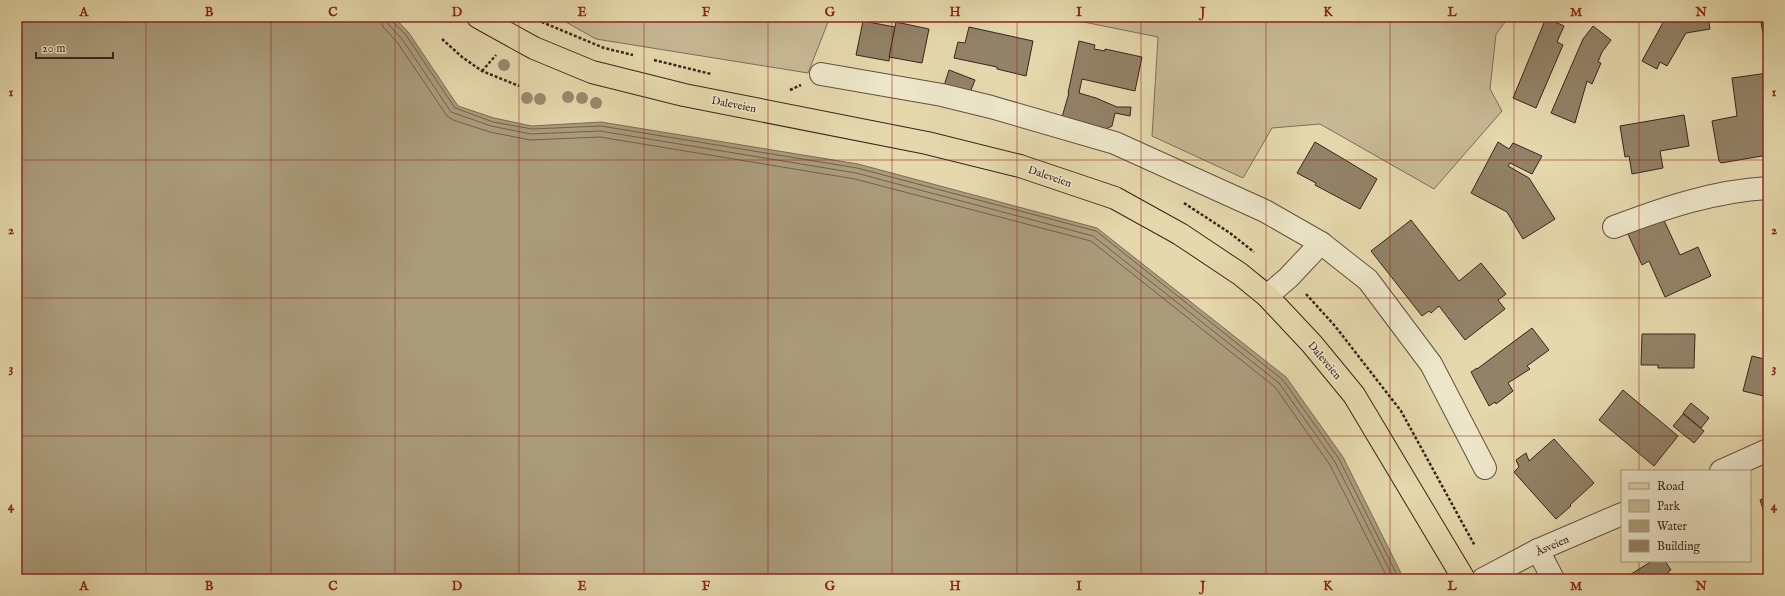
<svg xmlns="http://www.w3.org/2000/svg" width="1785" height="596" viewBox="0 0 1785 596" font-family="'IM FELL English',serif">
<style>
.green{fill:#c7b994;stroke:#806e58}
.water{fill:#aa9b7b;stroke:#7d6b55}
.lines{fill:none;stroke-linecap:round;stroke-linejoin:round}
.shore{stroke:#72604c;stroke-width:1}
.building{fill:#928267;stroke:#3a241d}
.minor-casing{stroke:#645141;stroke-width:24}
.major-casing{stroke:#3a241d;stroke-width:24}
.path{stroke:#3a241d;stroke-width:2.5;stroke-dasharray:3 2;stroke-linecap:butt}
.minor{stroke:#ede6c9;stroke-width:22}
.major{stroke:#e4d8ac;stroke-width:22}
.tree{fill:#9a896e}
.grid{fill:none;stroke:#8f2418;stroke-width:1;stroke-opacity:0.55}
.labels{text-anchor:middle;stroke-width:3.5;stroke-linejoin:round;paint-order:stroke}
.street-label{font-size:11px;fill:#3a241d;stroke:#ede6c9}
.neatline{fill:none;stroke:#8f2418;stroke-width:1.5}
.grid-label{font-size:13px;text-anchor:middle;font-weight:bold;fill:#8f2418}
</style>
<rect width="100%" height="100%" fill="#e4d8ac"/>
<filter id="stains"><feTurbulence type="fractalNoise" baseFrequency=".005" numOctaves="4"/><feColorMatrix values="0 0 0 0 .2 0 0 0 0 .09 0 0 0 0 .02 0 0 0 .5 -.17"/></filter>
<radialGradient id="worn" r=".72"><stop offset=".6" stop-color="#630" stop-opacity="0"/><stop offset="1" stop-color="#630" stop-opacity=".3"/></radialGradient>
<g class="green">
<polygon points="557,17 830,17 808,73 596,39"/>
<polygon points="1059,17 1509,17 1496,34 1490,89 1502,111 1434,189 1320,124 1272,128 1243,178 1152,136 1158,37"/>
</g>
<polygon class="water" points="17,17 394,17 409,33 458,106 494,118 532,126 601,122 858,164 1097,228 1286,377 1343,457 1403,577 1402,579 17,579"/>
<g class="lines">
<g class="shore">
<polyline points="380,17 383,27 397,42 447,116 453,120 490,132 530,140 600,137 855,179 1091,241 1275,387 1330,465 1388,579"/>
<polyline points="386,17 388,24 402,39 451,112 491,126 531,134 600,131 856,173 1093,236 1279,383 1335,462 1394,579"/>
<polyline points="391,17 392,21 406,35 455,108 493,122 532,129 601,126 857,168 1096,231 1283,380 1339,459 1399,579"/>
</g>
</g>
<g class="building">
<polygon points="1666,17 1708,17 1710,29 1686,33 1667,66 1660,62 1657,69 1642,61"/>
<polygon points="1760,17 1768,17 1768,49 1766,49"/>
<polygon points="1546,18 1564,26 1557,42 1563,45 1536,108 1513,98"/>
<polygon points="863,21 895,27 889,61 856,55"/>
<polygon points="896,22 929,29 922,63 889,57"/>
<polygon points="1593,26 1611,40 1602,52 1598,62 1601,63 1592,84 1587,81 1575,123 1551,113 1583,39"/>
<polygon points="969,27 1033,41 1026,76 997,69 997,67 954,58 958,42 965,43"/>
<polygon points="1079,41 1095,45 1094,49 1105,51 1105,49 1142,57 1135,91 1082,79 1079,93 1096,98 1117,107 1131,107 1130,116 1115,113 1112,126 1106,129 1062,117 1069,93 1068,93"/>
<polygon points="949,70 975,80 969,95 944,86"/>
<polygon points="1768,73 1768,155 1721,163 1719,161 1712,121 1737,116 1732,78"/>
<polygon points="1684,115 1689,146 1660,151 1663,168 1632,174 1629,156 1625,157 1620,126"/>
<polygon points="1315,142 1377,179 1360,209 1315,185 1316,183 1297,173"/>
<polygon points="1498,142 1509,149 1513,143 1542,156 1532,174 1510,163 1508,166 1529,178 1555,219 1523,239 1507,212 1471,193"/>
<polygon points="1662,216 1680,255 1698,247 1711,276 1665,297 1649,261 1642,265 1627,232"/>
<polygon points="1411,220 1459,281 1481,263 1506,294 1498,300 1505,309 1465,340 1439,306 1431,313 1429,311 1422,316 1371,251"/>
<polygon points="1532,328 1549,350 1527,366 1530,369 1508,383 1513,391 1496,404 1495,402 1489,406 1471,372 1477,368 1477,369"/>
<polygon points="1642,334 1695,334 1694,368 1658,368 1658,365 1641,365"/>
<polygon points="1752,356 1768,360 1768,397 1743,391"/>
<polygon points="1623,390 1678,436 1654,466 1599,420"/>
<polygon points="1691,403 1709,418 1701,428 1683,413"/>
<polygon points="1683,414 1704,431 1694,443 1673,426"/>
<polygon points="1554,439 1594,483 1570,505 1571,506 1556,519 1514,472 1519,467 1516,460 1526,453 1529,461"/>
<polygon points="1768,497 1768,522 1760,500"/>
<polygon points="1652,561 1665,561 1671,570 1668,572 1672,579 1630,579 1628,576"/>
</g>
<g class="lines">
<g class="minor-casing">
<g id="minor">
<polyline points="821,74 942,95 991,107 1115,143 1265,211 1321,243 1368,280 1431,364 1485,468"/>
<path d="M1614,227C1664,208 1714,191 1768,188"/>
<polyline points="1267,296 1288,278 1321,243"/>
<polyline points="1721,471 1768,450"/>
<polyline points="1538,550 1553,579"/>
<polyline points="1483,579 1538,550 1622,514"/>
</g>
</g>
<g class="major-casing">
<polyline id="major" points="478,17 534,48 592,72 684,95 927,143 1020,166 1115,198 1180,234 1240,274 1267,296 1312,344 1354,395 1464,579"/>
</g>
<g class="path">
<polyline points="537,20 604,48 633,55"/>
<polyline points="442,39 462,57 482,71 519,86"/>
<polyline points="654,60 711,74"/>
<polyline points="482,71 496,55"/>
<polyline points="790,90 801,85"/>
<polyline points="1184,203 1230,233 1254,252"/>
<polyline points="1306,294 1335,326 1401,411 1475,546"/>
</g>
<use href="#minor" class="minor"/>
<use href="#major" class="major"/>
</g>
<g class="tree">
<circle cx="504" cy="65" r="6"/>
<circle cx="568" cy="97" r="6"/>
<circle cx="527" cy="98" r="6"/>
<circle cx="582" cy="98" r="6"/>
<circle cx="540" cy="99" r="6"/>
<circle cx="596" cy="103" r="6"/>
</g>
<path class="grid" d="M146,17V579M271,17V579M395,17V579M519,17V579M644,17V579M768,17V579M892,17V579M1017,17V579M1141,17V579M1266,17V579M1390,17V579M1514,17V579M1639,17V471M17,160H1768M17,298H1768M17,436H1768M1639,561V579"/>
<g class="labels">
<g class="street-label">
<text transform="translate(734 104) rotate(11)" y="4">Daleveien</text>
<text transform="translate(1050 176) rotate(19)" y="4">Daleveien</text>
<text transform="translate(1325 360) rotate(50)" y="4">Daleveien</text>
<text transform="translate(1552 545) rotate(-24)" y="4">Åsveien</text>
</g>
</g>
<rect width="1785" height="596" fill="none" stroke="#e4d8ac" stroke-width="44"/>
<rect x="1621" y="470" width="130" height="92" fill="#ede6c9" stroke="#a59884"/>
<rect x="1629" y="483" width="20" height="6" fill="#e4d8ac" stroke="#a59884"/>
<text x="1657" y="490" font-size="12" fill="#3a241d">Road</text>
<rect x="1629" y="500" width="20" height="12" fill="#c7b994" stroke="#a59884"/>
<text x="1657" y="510" font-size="12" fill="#3a241d">Park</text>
<rect x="1629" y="520" width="20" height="12" fill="#aa9b7b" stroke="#a59884"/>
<text x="1657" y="530" font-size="12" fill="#3a241d">Water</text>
<rect x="1629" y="540" width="20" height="12" fill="#928267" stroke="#a59884"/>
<text x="1657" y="550" font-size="12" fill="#3a241d">Building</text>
<path d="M36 52v6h77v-6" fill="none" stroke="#3a241d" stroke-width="2"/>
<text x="42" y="52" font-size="12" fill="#3a241d" stroke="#ede6c9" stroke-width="3" paint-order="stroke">20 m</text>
<rect x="22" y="22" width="1741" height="552" class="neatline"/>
<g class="grid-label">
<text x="84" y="16">A</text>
<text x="209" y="16">B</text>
<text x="333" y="16">C</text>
<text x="457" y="16">D</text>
<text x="582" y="16">E</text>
<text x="706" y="16">F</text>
<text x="830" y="16">G</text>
<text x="955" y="16">H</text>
<text x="1079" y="16">I</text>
<text x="1203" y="16">J</text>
<text x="1328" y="16">K</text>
<text x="1452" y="16">L</text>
<text x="1576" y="16">M</text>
<text x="1701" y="16">N</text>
<text x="11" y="96">1</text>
<text x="1774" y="96">1</text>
<text x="11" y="234">2</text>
<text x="1774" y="234">2</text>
<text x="11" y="372">3</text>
<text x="1774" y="372">3</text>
<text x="11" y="510">4</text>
<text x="1774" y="510">4</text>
<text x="84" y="590">A</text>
<text x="209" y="590">B</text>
<text x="333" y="590">C</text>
<text x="457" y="590">D</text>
<text x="582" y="590">E</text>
<text x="706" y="590">F</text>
<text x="830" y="590">G</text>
<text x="955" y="590">H</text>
<text x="1079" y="590">I</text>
<text x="1203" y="590">J</text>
<text x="1328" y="590">K</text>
<text x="1452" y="590">L</text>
<text x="1576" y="590">M</text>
<text x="1701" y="590">N</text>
</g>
<rect width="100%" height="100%" filter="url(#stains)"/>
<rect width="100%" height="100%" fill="url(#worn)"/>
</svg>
